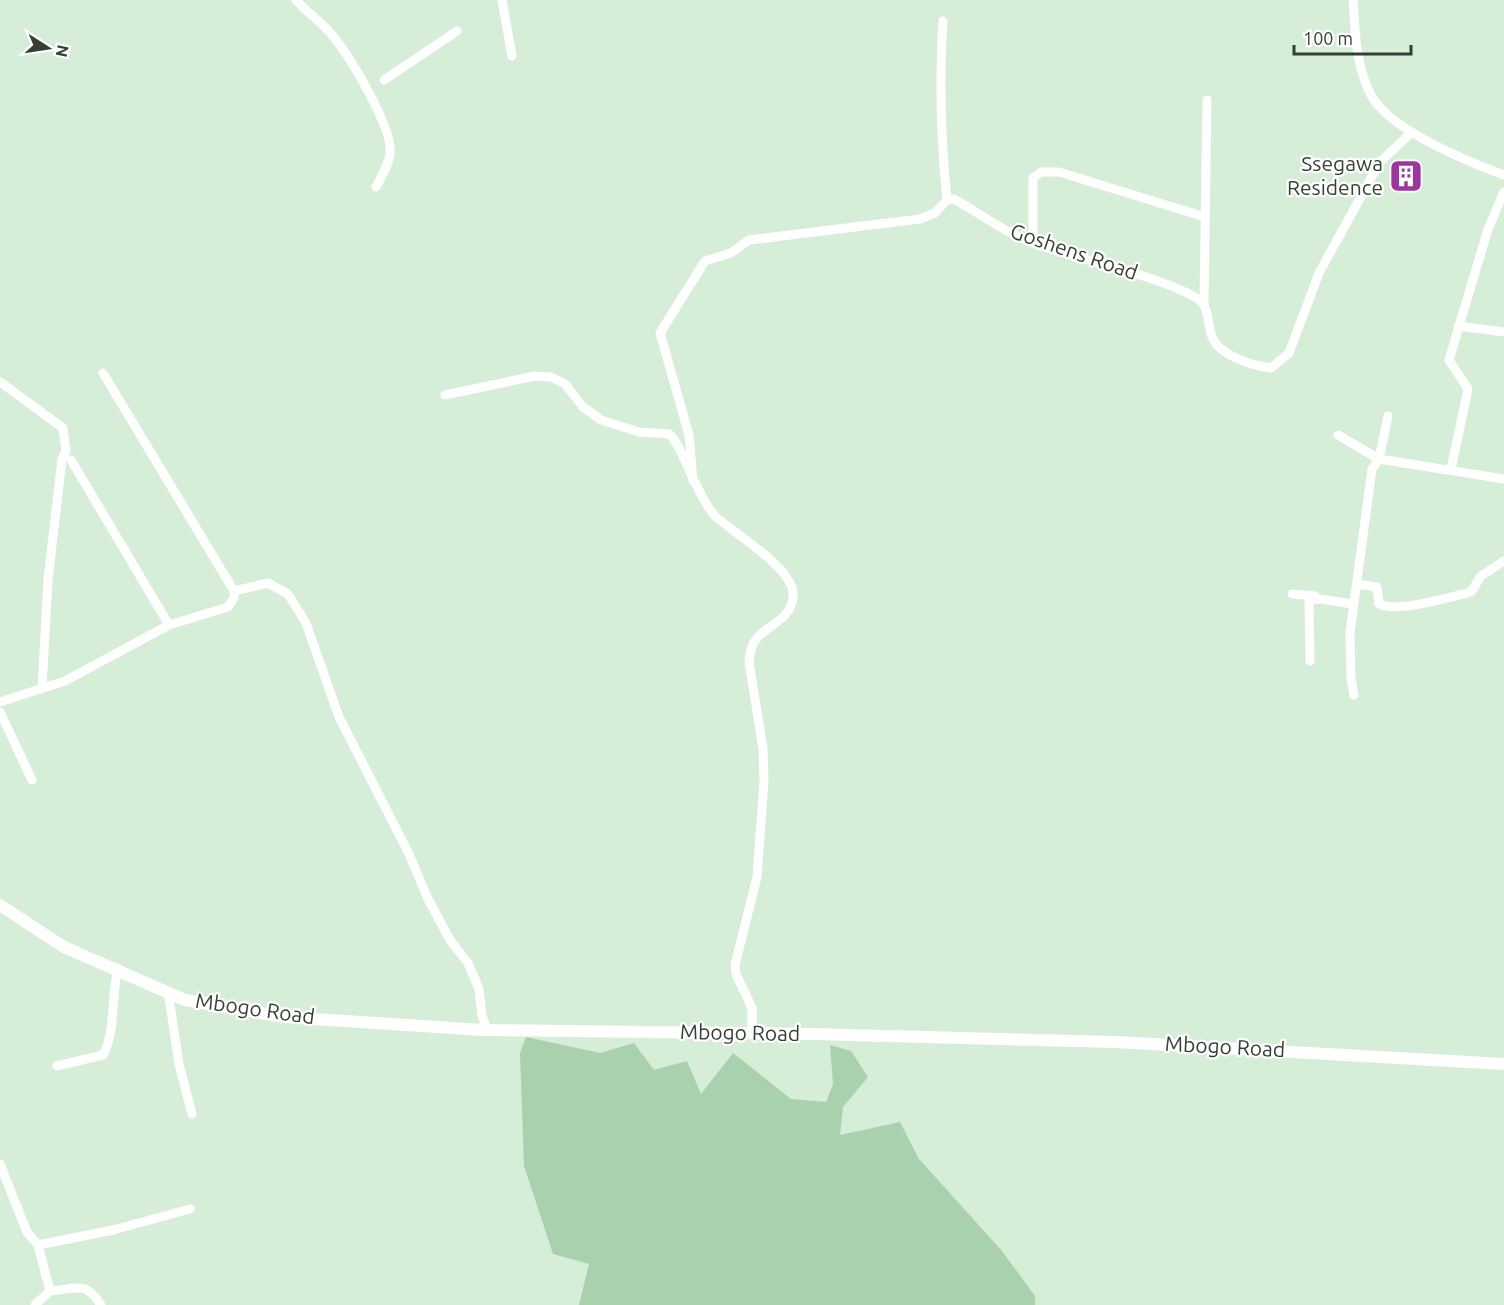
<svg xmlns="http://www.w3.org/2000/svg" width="1504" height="1305" viewBox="0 0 1504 1305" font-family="Ubuntu,sans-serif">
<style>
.green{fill:#a9d1ad}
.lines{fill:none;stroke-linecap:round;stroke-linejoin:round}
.minor{stroke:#fff;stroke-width:9}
.secondary{stroke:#fff;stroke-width:12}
.labels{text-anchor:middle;stroke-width:4.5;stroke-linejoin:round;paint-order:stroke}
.poi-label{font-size:21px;fill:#363f36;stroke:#fff;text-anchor:end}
.street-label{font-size:21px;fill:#363f36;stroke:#fff}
</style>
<rect width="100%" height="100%" fill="#d6edd8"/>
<polygon class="green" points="526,1037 600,1053 634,1043 654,1070 687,1061 701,1094 733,1053 791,1099 826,1102 833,1084 830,1045 851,1051 868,1077 843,1107 840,1135 900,1122 919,1159 1002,1251 1035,1296 1035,1305 579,1305 589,1264 553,1254 524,1166 520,1053"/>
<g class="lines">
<g class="minor">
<path d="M296,0C307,13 322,22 332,35C349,55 394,129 390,154C389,165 381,177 376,187"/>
<polyline points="502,0 512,56"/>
<path d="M1353,0C1355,31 1356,67 1371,95C1390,130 1467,161 1504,175"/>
<path d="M943,21C939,81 941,140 947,200"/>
<polyline points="384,80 457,31"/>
<polyline points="1033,243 1033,178 1041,172 1059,172 1205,217"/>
<polyline points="1204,304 1207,100"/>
<polyline points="1458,326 1504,332"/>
<polyline points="0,382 63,428 66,451 62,459 48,580 42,689"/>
<path d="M445,395L535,376L551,377L565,384L583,407L601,420L639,432L669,434C680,440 698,499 716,517C735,534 797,570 793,597C791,619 771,623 758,637C751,644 750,653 749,662L763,749L764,781L757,877L735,965L736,974L752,1008V1033"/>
<polyline points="1338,435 1379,459 1504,479"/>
<polyline points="71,460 169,625"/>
<polyline points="1451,469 1468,389 1449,360 1488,229 1504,192"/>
<path d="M693,481L689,435L660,333L705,261L731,253L749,240L920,219L935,213L947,200L954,199C981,214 1005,233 1034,243C1087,263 1145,271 1195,297C1210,304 1207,324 1212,337C1220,356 1253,366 1271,368L1289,353L1319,273L1380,162L1412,132"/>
<path d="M1357,584L1377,587L1379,604C1397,613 1451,597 1471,592L1481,576L1504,561"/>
<polyline points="234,591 268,583 288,594 306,623 339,717 409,854 428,899 450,940 468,963 479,989 482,1016 487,1030"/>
<polyline points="1292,594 1315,596"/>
<polyline points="1310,661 1309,600 1320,599 1353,604"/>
<polyline points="1354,695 1351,679 1350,633 1372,469 1379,459 1388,416"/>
<polyline points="0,702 65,681 169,625 228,607 234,598 234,591 103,373"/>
<polyline points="0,712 32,780"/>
<polyline points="168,991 179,1064 192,1114"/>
<path d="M57,1066L103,1055C116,1031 111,996 118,968"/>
<polyline points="0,1164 27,1232 38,1245"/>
<polyline points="35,1305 50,1291"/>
<path d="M101,1305C85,1280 76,1289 50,1291L38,1245L113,1230L190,1209"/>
</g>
<polyline class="secondary" points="0,905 64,947 185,1000 284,1017 483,1030 812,1034 1115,1042 1504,1064"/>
</g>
<defs>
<g id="building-square" transform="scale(1.725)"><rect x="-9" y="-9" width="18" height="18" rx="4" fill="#9b379c" stroke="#fff"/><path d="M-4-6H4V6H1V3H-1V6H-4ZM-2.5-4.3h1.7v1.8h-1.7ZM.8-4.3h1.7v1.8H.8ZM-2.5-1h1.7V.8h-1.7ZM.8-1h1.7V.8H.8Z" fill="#fff"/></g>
</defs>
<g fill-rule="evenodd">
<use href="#building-square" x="1406" y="176"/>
</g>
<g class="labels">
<g class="poi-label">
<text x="1383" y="171">Ssegawa<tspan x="1383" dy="24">Residence</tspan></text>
</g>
<g class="street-label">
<text transform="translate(1074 252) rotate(19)" y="7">Goshens Road</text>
<text transform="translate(255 1009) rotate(8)" y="7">Mbogo Road</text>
<text transform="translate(740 1033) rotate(1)" y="7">Mbogo Road</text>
<text transform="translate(1225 1047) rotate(3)" y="7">Mbogo Road</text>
</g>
</g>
<g transform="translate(48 48) rotate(102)" stroke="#ffffff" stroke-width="4.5" paint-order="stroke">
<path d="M0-4.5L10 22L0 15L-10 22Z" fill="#363f36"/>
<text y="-9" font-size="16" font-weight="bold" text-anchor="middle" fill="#363f36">N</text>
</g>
<path d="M1294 45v9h117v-9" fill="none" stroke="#363f36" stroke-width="3"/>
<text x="1303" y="45" font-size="18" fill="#363f36" stroke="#ffffff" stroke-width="4.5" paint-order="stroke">100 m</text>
</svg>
